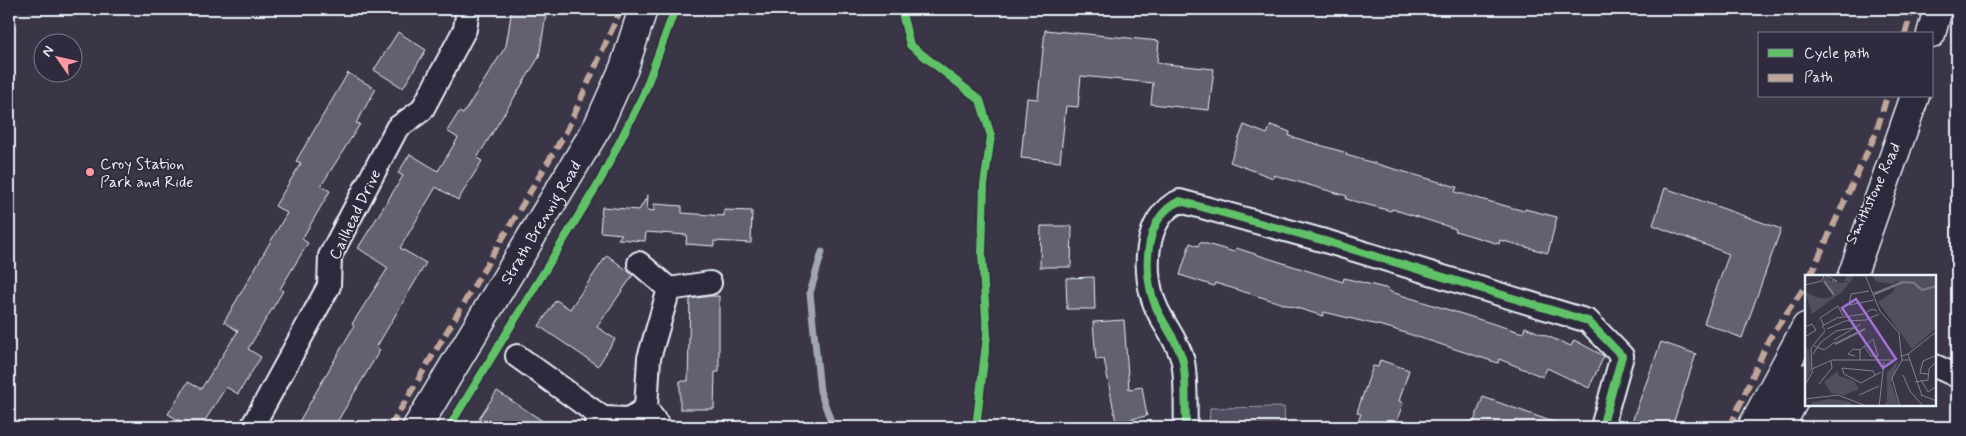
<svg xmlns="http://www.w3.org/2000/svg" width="1966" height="436" viewBox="0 0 1966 436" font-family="Mynerve,sans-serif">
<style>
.green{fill:#504e5f;stroke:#9ca0ac}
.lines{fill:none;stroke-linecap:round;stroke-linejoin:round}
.stream{stroke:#a2a6b1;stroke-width:7}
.building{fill:#636171;stroke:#e8f1f8}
.street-casing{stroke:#e8f1f8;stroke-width:26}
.secondary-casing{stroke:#e8f1f8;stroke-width:31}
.street{stroke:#2f2a3d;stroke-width:22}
.secondary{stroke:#2f2a3d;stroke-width:28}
.quiet{stroke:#c0a59a;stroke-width:6;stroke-dasharray:12 6;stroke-linecap:butt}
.cycleway-casing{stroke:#2f2a3d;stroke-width:11}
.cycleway{stroke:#61c268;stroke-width:8}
.poi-dot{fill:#ff9aa2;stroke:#2f2a3d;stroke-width:2}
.labels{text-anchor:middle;stroke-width:4;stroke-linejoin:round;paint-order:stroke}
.poi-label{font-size:16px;fill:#e8f1f8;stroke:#2f2a3d;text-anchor:start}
.street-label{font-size:16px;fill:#e8f1f8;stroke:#2f2a3d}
.inset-river{fill:none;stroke:#737482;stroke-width:2.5}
.inset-road{fill:none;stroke:#80818e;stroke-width:1}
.view{fill:#a171d3;fill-opacity:0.15;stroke:#a171d3;stroke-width:2.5}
.inset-edge{fill:none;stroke:#e8f1f8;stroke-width:2.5}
</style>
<rect width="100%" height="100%" fill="#3a3648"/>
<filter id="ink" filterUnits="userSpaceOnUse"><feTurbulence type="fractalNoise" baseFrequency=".02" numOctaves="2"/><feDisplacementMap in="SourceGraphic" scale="10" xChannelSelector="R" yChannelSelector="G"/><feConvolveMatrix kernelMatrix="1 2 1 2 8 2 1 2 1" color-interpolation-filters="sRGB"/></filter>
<g filter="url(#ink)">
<polygon class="green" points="1284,407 1285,427 1209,427 1210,408"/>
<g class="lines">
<polyline class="stream" points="822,252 810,293 820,391 833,427"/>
</g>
<g class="building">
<polygon points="512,9 547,9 539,57 477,158 482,161 458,200 436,187 400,248 426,263 376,348 380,350 334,427 296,427 354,326 352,324 388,268 358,248 403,176 398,173 410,154 438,171 458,138 447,131 459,112 463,114 506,46"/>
<polygon points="1045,30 1159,41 1157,63 1214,69 1209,110 1151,104 1153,83 1081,76 1078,107 1066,106 1060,162 1021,158 1027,98 1038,99"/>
<polygon points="398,32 426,50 403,88 374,70"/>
<polygon points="348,73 376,89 356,123 360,124 321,186 330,191 302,239 308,243 280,289 283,291 248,349 261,357 238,394 226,387 201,427 190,427 168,414 188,382 201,389 238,331 224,322 287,213 275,206 301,163 296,161"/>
<polygon points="1244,125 1267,134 1271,125 1290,132 1289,136 1347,153 1346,155 1457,187 1455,192 1524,211 1525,209 1557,217 1548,253 1500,240 1499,244 1455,231 1456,229 1392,209 1391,211 1346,199 1347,196 1274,175 1273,178 1230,162"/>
<polygon points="1665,188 1781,229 1742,338 1704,323 1729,254 1653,225"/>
<polygon points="648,195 647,210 654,211 654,204 682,206 682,213 724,216 724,210 752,211 751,243 714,241 714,246 686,244 687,235 646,232 645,241 618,239 622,234 600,232 602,207 639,210"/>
<polygon points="1041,226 1072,226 1071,267 1040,267"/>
<polygon points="1200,242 1234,252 1236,248 1343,282 1344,278 1389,289 1388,291 1523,333 1525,327 1571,346 1574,340 1604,356 1589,388 1547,368 1543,377 1499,359 1498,363 1390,328 1324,312 1323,316 1215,283 1214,286 1180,275 1190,243 1198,246"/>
<polygon points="607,255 633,275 597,327 615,339 598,366 539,326 556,300 570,309"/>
<polygon points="1094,277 1095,309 1067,309 1066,278"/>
<polygon points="710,296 719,296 719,372 715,372 714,409 680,409 680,381 688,381 690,299"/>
<polygon points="1124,320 1129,389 1142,387 1147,416 1131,419 1131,427 1117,427 1104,359 1096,360 1093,322"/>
<polygon points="1661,342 1696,354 1672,427 1630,427"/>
<polygon points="1380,360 1409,370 1399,401 1403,403 1395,427 1356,427 1361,414 1357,412 1373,366 1378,367"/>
<polygon points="497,391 526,410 552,427 493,427 479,418"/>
<polygon points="1483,397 1562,425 1561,427 1472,427"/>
</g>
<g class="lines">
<g class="street-casing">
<g id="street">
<polyline points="639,263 669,289 649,358 646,408 659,427"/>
<polyline points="669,289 710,283"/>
<polyline points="517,356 603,418"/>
<polyline points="1935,366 1957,376"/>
<polyline points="252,427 329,286 330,256 397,128 422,110 465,29 468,9"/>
<polyline points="595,427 603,418 630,419 646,408"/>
<path d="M1186,427C1185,410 1187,373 1182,358C1177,340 1163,324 1156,307C1142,275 1143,216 1180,201L1325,241L1588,321L1622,356L1602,427"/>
</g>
</g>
<g class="secondary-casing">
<g id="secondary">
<polyline points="1931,34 1938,9"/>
<polyline points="1852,276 1915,96"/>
<path id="s1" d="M417,427L598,126L624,68L643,9"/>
<polyline points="1752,427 1806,327"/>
<polyline points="1780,427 1806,378"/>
</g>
</g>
<use href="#street" class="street"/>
<use href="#secondary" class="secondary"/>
<g class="quiet">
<polyline points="1905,34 1912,9"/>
<polyline points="1810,276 1876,133 1887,96"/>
<polyline points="390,427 567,130 621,9"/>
<polyline points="1730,427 1769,339 1806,285"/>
</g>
<g class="cycleway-casing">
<g id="cycleway">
<polyline points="901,9 910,45 980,100 991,136 984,185 982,254 987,335 976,427"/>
<polyline points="449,427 601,179 644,93 675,9"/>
<path d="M1186,427C1185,410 1187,373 1182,358C1177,340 1163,324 1156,307C1142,275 1143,216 1180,201L1325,241L1588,321L1622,356L1602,427"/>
</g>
</g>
<use href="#cycleway" class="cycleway"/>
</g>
</g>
<circle class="poi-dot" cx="90" cy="172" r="5"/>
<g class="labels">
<g class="poi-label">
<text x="100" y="169">Croy Station<tspan x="100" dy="18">Park and Ride</tspan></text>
</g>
<g class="street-label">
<text transform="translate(1872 193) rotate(-65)" y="6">Smithstone Road</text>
<text transform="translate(354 214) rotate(-64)" y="6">Cailhead Drive</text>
<text dy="6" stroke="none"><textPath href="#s1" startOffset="239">Strath Brennig Road</textPath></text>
</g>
</g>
<g transform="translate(1805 275)">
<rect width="131" height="131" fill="#3a3648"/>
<path d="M20,0L26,6L38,8L43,6H39L42,0H50L38,16L7,39L0,17L14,23H24L34,16L29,19L19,5ZM67,0H131V53L107,74L73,27L88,17L93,6L87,9L72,7ZM0,73L4,74L6,95L0,110ZM94,84L86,108L94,131L75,132L82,127V98ZM33,96L34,101L49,106L54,114L39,120L26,118L19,107ZM24,124L43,126L50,131L4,132L8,127Z" fill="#504e5f"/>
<path class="inset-river" d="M19,6L29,20M69,19L98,7L109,8L117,15L132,11M30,69L60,54"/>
<path class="inset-road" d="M20,0L32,6H27M60,0L75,36L94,58L97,85H105L103,79L97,81M0,10L17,6L19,0M64,16L46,19L44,30L69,25M19,50L15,43L33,31L38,41M0,52L7,49L11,55L0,62M22,54L40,46L61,45L74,39M20,55L17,51L32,43L59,39L67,34L72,36M29,65L56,49M9,71L19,75L30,67M8,79L16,67L31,56L52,52M103,79L132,56M50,81L43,79L48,74L55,75M55,85V75L68,64L73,81H66L59,71M105,85L117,121M7,94L27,85H87M7,96L6,73L20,56M123,99L115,98L118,86L132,80M70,100L68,96L37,93L39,99L56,108L76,97M98,100L105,116L119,132M116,105L123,117L132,111M110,107L123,105L124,94L132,86M14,109L27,93L26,86M0,110L8,96M54,120L74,111M116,120L132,126M0,124L33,120L64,132M74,132L79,87M95,132L87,103L97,85"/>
<path class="view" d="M51,24L91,84L78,93L37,33Z"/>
<rect width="131" height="131" class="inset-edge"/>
</g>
<rect width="1966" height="436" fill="none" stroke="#2f2a3d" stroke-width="30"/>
<rect x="15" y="15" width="1936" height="406" fill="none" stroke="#e8f1f8" stroke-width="2" filter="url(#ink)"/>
<rect x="1758" y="32" width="175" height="65" fill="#2f2a3d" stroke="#797a88"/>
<rect x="1768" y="49" width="25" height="8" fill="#61c268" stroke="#797a88"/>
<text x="1804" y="58" font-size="15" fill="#e8f1f8">Cycle path</text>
<rect x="1768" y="74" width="25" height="8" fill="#c0a59a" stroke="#797a88"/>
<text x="1804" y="82" font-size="15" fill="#e8f1f8">Path</text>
<g transform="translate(58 58) rotate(304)"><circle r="24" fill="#2f2a3d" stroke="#797a88"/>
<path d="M0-4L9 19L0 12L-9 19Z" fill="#ff9aa2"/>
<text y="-8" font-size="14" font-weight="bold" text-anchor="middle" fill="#e8f1f8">N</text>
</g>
</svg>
